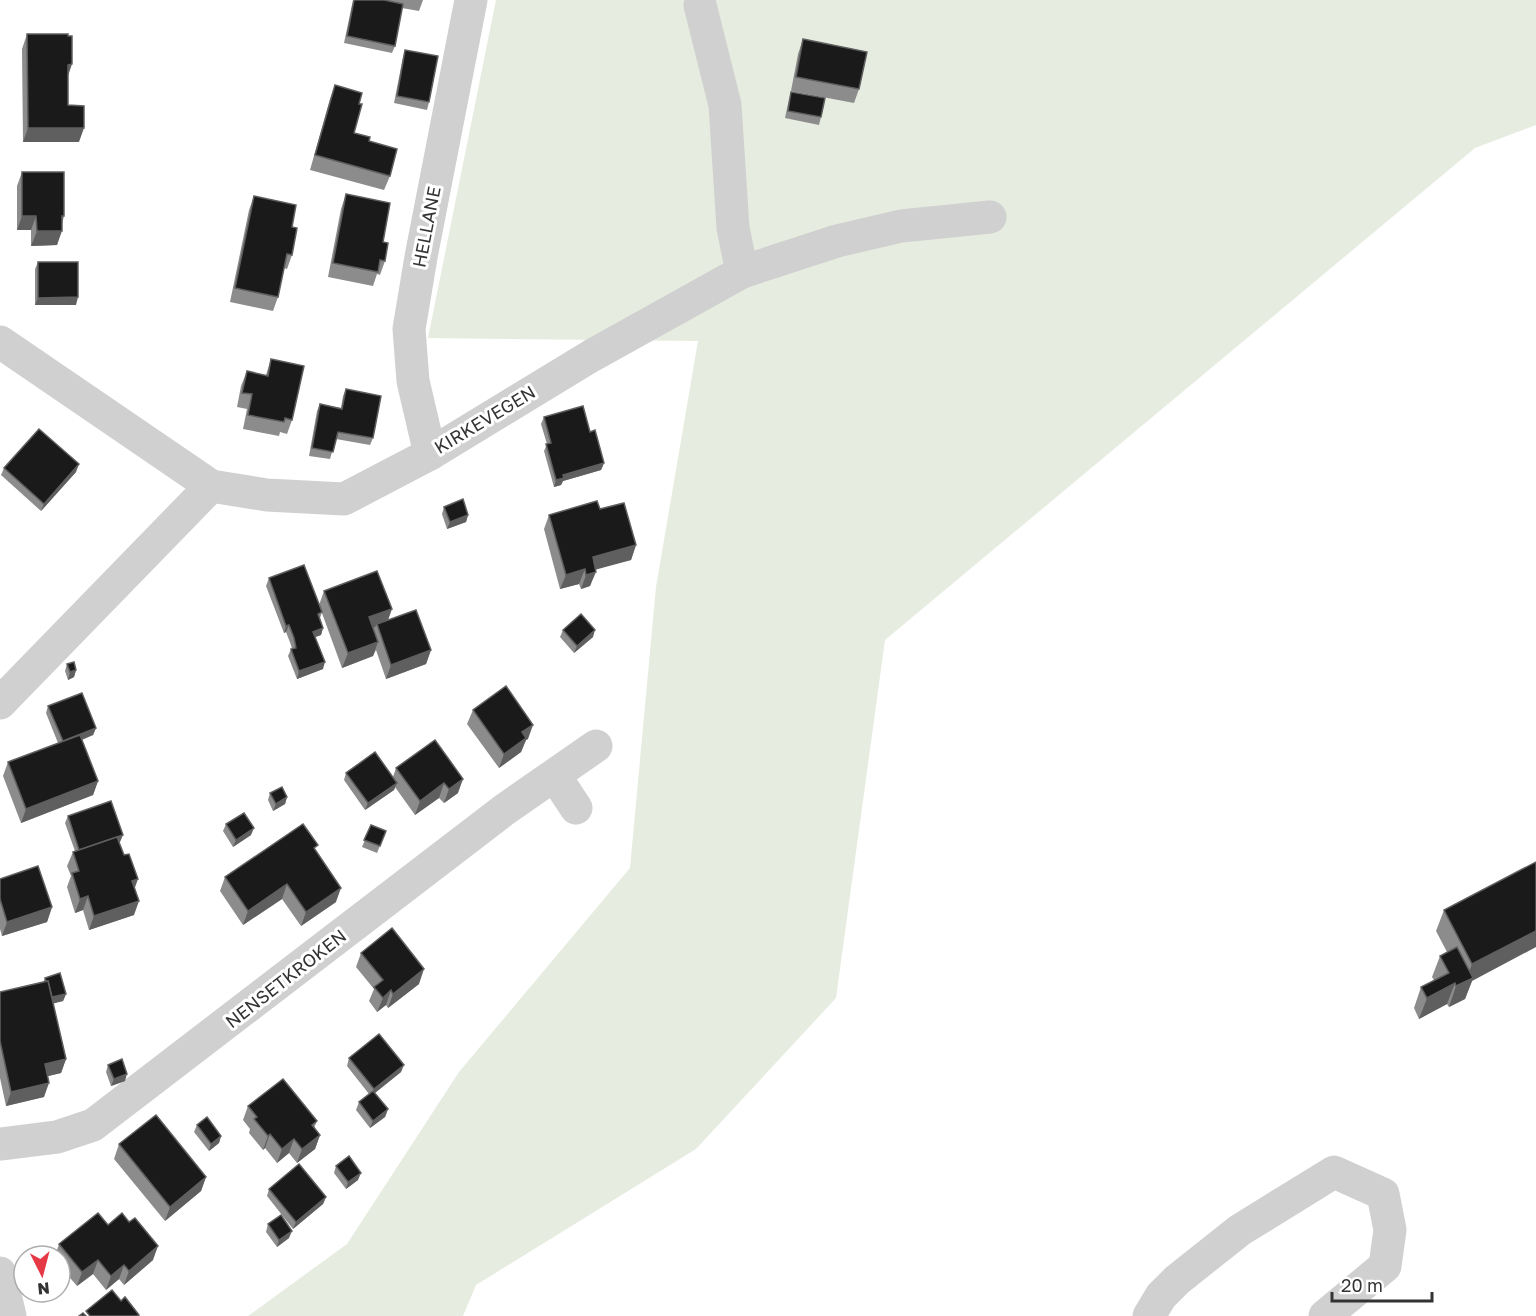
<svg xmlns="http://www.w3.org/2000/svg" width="1536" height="1316" viewBox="0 0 1536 1316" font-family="'Golos Text',sans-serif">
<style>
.green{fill:#e6ecdf}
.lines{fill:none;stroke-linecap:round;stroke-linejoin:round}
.minor{stroke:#d0d0d0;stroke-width:33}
.wall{fill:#8c8c8c}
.shaded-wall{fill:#5f5f5f}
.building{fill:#1a1a1a;stroke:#5f5f5f;stroke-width:1.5}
.labels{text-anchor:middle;stroke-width:6;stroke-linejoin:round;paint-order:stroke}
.street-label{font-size:18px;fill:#333;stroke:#fff}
</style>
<rect width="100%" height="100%" fill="#fff"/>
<polygon class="green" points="496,0 1536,0 1536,125 1475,148 885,640 836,998 696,1149 476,1285 463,1316 248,1316 347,1244 459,1072 630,868 656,587 698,341 428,338"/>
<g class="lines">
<g class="minor">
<polyline points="700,5 725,105 733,228 742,272"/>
<polyline points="0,342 211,486 267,495 344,499 430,454 591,356 742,272 837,241 901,226 990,217"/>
<polyline points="430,454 413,381 409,329 421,257 471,0"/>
<polyline points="0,703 211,486"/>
<polyline points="555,776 576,808"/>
<polyline points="0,1144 57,1137 93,1125 504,810 596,746"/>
<polyline points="0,1273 10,1316"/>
<polyline points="1149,1316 1161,1296 1177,1280 1240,1230 1334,1172 1383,1194 1390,1230 1385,1266 1325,1316"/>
</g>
</g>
<g class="wall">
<polygon points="353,0 423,0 419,11 402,8 395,46 392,53 344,43"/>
<polygon points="27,34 68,77 68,105 79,142 23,142 22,49"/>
<polygon points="803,39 859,89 854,103 791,91 798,54"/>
<polygon points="405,50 429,102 427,110 394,103 403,57"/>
<polygon points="335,85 359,104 354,133 369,141 390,176 384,190 310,170 330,99"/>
<polygon points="791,92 821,117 819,125 785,118 789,99"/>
<polygon points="22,172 64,216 57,245 31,246 31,230 17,230 17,186"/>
<polygon points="346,194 383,242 385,261 380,275 377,274 373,286 328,277 341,209"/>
<polygon points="254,196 292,227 292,255 287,269 284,268 278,297 273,311 230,302 249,210"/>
<polygon points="38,262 76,305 35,305 35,269"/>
<polygon points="271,359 292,420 287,434 280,432 279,436 243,429 247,409 237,407 241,386 247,371 266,375"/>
<polygon points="346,389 373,438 370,445 336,439 330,459 309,456 317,411 320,404 341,408 343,396"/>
<polygon points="544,417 590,432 604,463 601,470 563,481 561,485 554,487 544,451 547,444 541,424"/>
<polygon points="4,468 76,472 41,511 1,475"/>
<polygon points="444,507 468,515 466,522 447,529 442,514"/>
<polygon points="600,509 636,545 631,560 595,569 590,586 581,589 579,584 560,589 544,529 549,515"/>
<polygon points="269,578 322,612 320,618 323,628 321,635 315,637 323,669 297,679 288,656 291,649 292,649 291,645 286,632 284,633 266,586"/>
<polygon points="324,591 388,620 431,650 426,664 386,679 376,650 373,656 342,668 319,605"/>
<polygon points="563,630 593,637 574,653 560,637"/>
<polygon points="67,664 76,670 74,677 68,680 65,671"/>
<polygon points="48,706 96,728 93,735 82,740 98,781 93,795 21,823 3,776 8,762 58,743 46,713"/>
<polygon points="473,710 528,739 526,740 521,752 499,768 467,724"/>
<polygon points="435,740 458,793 444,803 439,798 415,815 395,787 394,790 365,810 344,780 346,773 393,777 396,768"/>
<polygon points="270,793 287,797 285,804 273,811 268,800"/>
<polygon points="68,816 120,842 119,843 135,888 134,915 89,930 83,910 75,913 67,887 71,876 67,866 73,852 75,851 65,823"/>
<polygon points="226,824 251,835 233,847 223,831"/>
<polygon points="371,825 386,831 377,853 362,847"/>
<polygon points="316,852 336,902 301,926 282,899 243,925 220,891 225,877"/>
<polygon points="1536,862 1472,981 1465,999 1449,1007 1447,1004 1419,1019 1414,1008 1421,987 1434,980 1432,977 1440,956 1447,952 1436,931 1444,910"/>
<polygon points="0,879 52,907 47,922 2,936 0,929"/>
<polygon points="361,953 419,984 388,1008 386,1005 377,1012 369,1001 374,989 356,967"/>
<polygon points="45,978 66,994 63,1001 53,1003 66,1059 61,1073 48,1076 44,1097 6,1106 0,1078 0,992 43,983"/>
<polygon points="349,1058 401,1072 375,1093 388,1109 385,1117 370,1128 356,1110 359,1102 369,1094 347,1066"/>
<polygon points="108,1065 125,1081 111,1086 106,1072"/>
<polygon points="248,1106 317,1121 314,1128 320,1135 315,1149 297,1163 289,1153 277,1163 265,1148 263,1150 249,1133 250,1129 243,1120"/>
<polygon points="197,1125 221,1136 219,1143 209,1151 194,1132"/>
<polygon points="119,1144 206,1177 201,1191 165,1221 114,1159"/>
<polygon points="336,1166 358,1180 346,1189 334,1173"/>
<polygon points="269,1189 326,1197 323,1204 293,1229 267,1196"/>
<polygon points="268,1224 289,1238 277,1247 266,1232"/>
<polygon points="108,1225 153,1260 124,1285 119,1279 106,1290 93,1274 77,1286 60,1266 60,1256 55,1256 59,1244"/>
</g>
<g class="shaded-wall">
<polygon points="72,64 67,79 68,65"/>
<polygon points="28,128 84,128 79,142 23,142"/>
<polygon points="22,216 36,216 31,230 17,230"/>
<polygon points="37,231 62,231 57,245 31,246"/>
<polygon points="78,297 76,305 35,305 38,298"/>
<polygon points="604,463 601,470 563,481 561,485 554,487 556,480 563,475"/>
<polygon points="79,464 76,472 41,511 44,504"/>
<polygon points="468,515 466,522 447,529 450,522"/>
<polygon points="636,545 631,560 587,572 593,557"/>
<polygon points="585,569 579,584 560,589 566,575"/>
<polygon points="596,572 590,586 581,589 586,575"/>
<polygon points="392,609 387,623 377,624 375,627 364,632 369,617"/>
<polygon points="289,625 286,632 284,633 286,626"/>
<polygon points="323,628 321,635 310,639 313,632"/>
<polygon points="595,630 593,637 574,653 577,646"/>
<polygon points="378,642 373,656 342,668 348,653"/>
<polygon points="431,650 426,664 386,679 391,665"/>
<polygon points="325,662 323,669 297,679 299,671"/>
<polygon points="76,670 74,677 68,680 70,672"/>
<polygon points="533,725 528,739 526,740 521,752 499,768 504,754 522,732"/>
<polygon points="96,728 93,735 60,748 63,741"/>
<polygon points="463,779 458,793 444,803 449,789"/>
<polygon points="98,781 93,795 21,823 26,809"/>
<polygon points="397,783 394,790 365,810 368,803"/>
<polygon points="444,783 439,798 415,815 420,801"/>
<polygon points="287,797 285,804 273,811 276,804"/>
<polygon points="254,828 251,835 233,847 236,840"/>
<polygon points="123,835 120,842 114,845 113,839"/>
<polygon points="138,879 133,893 132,881"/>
<polygon points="287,884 282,899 243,925 248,911"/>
<polygon points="341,888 336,902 301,926 306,912"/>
<polygon points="88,896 83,910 75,913 80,899"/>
<polygon points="139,901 134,915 89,930 94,916"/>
<polygon points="52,907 47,922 2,936 7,922"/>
<polygon points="1536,931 1536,947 1472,981 1465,999 1449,1007 1456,986 1465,982 1472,964"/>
<polygon points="424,969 419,984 388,1008 393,994"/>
<polygon points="1455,983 1447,1004 1419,1019 1427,998"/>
<polygon points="391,990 386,1005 377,1012 383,998"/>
<polygon points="66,994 63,1001 48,1005 51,997"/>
<polygon points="66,1059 61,1073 40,1078 45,1064"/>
<polygon points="404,1065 401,1072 371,1096 374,1089"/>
<polygon points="127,1074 125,1081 111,1086 114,1079"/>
<polygon points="49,1083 44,1097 6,1106 11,1092"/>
<polygon points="388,1109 385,1117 370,1128 373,1121"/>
<polygon points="270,1134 265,1148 263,1150 268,1136"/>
<polygon points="320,1135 315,1149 297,1163 302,1149"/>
<polygon points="221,1136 219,1143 209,1151 211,1144"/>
<polygon points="294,1139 289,1153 277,1163 282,1149"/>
<polygon points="361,1173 358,1180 346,1189 348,1182"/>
<polygon points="206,1177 201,1191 165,1221 170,1207"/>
<polygon points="326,1197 323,1204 293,1229 296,1222"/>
<polygon points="292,1231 289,1238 277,1247 279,1240"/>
<polygon points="158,1246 153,1260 124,1285 129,1271"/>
<polygon points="98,1260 93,1274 77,1286 82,1272"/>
<polygon points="124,1265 119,1279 106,1290 111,1276"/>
</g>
<g class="building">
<polygon points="354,0 384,0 403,4 395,46 347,36"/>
<polygon points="27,34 68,34 68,36 72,36 72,64 68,65 68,105 84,106 84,128 28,128"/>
<polygon points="803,39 867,52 859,89 796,77"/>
<polygon points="405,50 438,56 429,102 397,96"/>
<polygon points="335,85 362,93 359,104 362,104 354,133 370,137 369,141 397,149 390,176 315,155"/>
<polygon points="791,92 825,98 821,117 788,111"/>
<polygon points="22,172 64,172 64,216 62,216 62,231 37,231 36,216 22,216"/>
<polygon points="346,194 390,203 383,242 388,243 385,261 380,260 378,272 333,263"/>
<polygon points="254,196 296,205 292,227 297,228 292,255 287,254 278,297 235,288"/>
<polygon points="38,262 78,262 78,297 38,298"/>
<polygon points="271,359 304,366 292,420 285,418 284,422 248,415 252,394 242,393 247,371 268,376"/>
<polygon points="346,389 381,396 373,438 338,432 333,452 312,448 320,404 342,409"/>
<polygon points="583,406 590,432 595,430 604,463 563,475 564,478 556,480 546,444 551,443 544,417"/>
<polygon points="39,429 79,464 44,504 4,468"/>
<polygon points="463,499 468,515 450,522 444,507"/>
<polygon points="597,501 600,509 624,503 636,545 593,557 596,572 586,575 585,569 566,575 549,515"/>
<polygon points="304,565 322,612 318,614 323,628 313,632 325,662 299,671 291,649 296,648 294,638 289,625 286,626 269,578"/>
<polygon points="377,571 392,609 369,617 378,642 348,653 324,591"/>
<polygon points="416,610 431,650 391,665 377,624"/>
<polygon points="581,614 595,630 577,646 563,630"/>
<polygon points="74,662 76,670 70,672 67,664"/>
<polygon points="506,686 533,725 522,732 526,738 504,754 473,710"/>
<polygon points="82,693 96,728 63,741 48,706"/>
<polygon points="80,735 98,781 26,809 8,762"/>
<polygon points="435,740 463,779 449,789 444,783 420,801 396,768"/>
<polygon points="375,752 397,783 368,803 346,773"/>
<polygon points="282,787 287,797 276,804 270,793"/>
<polygon points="111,801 123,835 79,850 68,816"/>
<polygon points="244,813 254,828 236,840 226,824"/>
<polygon points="303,824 318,845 314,848 341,888 306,912 287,884 248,911 225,877"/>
<polygon points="371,825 386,831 380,846 364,840"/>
<polygon points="117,837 124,855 129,854 138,879 132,881 139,901 94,916 88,896 80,899 72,873 79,871 73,852"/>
<polygon points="1536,862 1536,931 1472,964 1444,910"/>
<polygon points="38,866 52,907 7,922 0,899 0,879"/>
<polygon points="392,928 424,969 393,994 391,990 383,998 374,987 383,980 361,953"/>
<polygon points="1457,947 1473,978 1456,986 1455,983 1427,998 1421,987 1449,973 1440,956"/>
<polygon points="60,973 66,994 52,997 48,981 46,982 45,978"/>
<polygon points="48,981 66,1059 45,1064 49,1083 11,1092 0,1041 0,992"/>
<polygon points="379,1034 404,1065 374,1089 349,1058"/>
<polygon points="122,1059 127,1074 114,1079 108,1065"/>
<polygon points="283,1079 317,1121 312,1125 320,1135 302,1149 294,1139 282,1149 270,1134 268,1136 254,1119 257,1117 248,1106"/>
<polygon points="373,1091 388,1109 373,1121 359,1102"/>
<polygon points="156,1115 206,1177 170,1207 119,1144"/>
<polygon points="207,1117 221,1136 211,1144 197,1125"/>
<polygon points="349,1156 361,1173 348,1182 336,1166"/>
<polygon points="299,1164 326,1197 296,1222 269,1189"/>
<polygon points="98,1213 108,1225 122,1213 129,1222 135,1218 158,1246 129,1271 124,1265 111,1276 98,1260 82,1272 59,1244"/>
<polygon points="281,1215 292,1231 279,1240 268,1224"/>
<polygon points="112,1290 121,1301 125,1297 139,1315 137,1316 90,1316 86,1311"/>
<polygon points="83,1313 86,1316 79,1316"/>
</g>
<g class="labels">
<g class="street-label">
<text transform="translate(427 227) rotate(-79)" y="6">HELLANE</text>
<text transform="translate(485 420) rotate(-31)" y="6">KIRKEVEGEN</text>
<text transform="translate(286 979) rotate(-38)" y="6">NENSETKROKEN</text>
</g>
</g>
<g transform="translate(42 1274) rotate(174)"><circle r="28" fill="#ffffff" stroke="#adadad" stroke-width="1.5"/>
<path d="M0-4.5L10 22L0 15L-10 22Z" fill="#e63946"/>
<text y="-9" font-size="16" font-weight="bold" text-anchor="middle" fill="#333333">N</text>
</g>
<path d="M1332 1292v9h100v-9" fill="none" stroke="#333333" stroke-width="3"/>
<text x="1341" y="1292" font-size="18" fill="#333333" stroke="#ffffff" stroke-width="4.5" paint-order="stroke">20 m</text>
</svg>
